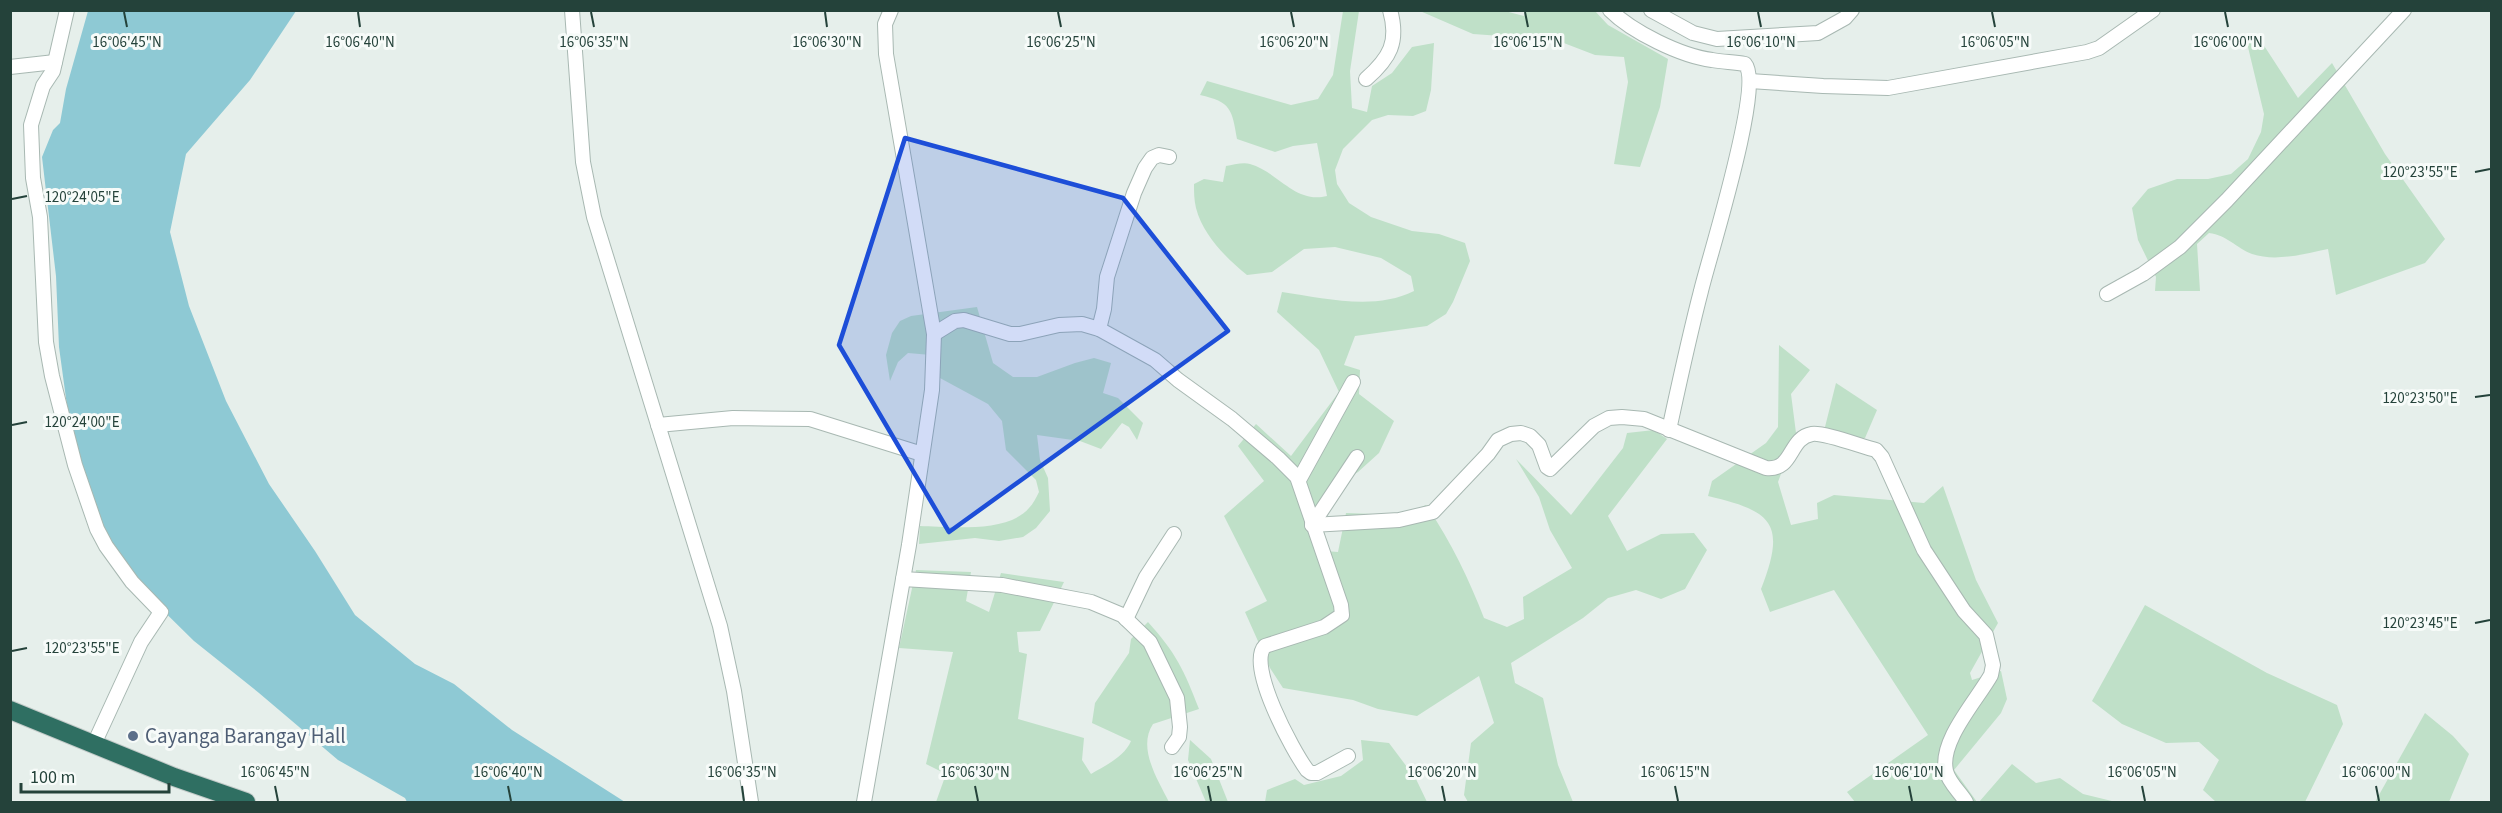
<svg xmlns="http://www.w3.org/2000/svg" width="2502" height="813" viewBox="0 0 2502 813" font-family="'Source Sans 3',sans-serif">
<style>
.green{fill:#bfe0c8}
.water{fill:#8ec9d4}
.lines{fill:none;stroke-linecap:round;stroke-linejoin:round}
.minor-casing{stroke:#a8b8b2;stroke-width:16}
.highway-casing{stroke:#c2cac8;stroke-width:20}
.minor{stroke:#fff;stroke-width:14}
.highway{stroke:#2f6f62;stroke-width:18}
.marked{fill:#1d4ed8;fill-opacity:0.2;stroke:#1d4ed8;stroke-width:4.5;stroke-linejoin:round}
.ticks{fill:none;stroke:#24423a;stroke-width:2}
.service-dot{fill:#5c6f8a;stroke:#f7fbf9;stroke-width:2}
.labels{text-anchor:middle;stroke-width:6;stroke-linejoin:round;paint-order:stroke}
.service-label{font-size:21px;fill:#4e5e75;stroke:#f7fbf9;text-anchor:start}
.ticks-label{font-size:15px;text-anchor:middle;fill:#24423a;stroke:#f7fbf9;stroke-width:6;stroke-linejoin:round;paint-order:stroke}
</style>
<rect width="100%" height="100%" fill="#e6efeb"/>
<g class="green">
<polygon points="1501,10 1524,16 1526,11 1595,11 1608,25 1668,59 1660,107 1640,167 1614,164 1628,82 1624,57 1595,55 1556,40 1473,34 1420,11"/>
<path d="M1343,11H1359L1350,71L1352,108L1367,112L1372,86L1392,73L1412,47L1434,43L1431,90L1426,111L1413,116L1388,115L1372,120L1343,149L1335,170L1337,184L1349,203L1371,217L1412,231L1439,234L1465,243L1470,261L1453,302L1446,314L1427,326L1355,336L1344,365L1360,370L1359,394L1394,421L1379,453L1358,472L1326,490L1317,529L1325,551L1338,552L1346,513L1402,515L1426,505C1450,540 1469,579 1484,618L1507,627L1524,619L1523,597L1572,568L1550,530L1539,497L1516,459L1571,515L1623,448L1627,433L1654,430L1667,439L1608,516L1627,551L1661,534L1694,533L1707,550L1685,589L1661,599L1636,590L1608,598L1583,618L1511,663L1515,683L1543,698L1558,765L1573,802H1468L1464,795L1471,743L1494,723L1479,676L1417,716L1378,709L1353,700L1283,688L1270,668L1245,612L1267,601L1224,516L1264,481L1238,446L1256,424L1291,456L1339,392L1319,350L1277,312L1282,292C1324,298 1374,311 1414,291L1411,276L1381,258L1335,247L1304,249L1272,272L1247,275C1226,258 1203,235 1196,208C1194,200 1194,192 1194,184L1204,179L1223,182L1226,166C1233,165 1243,162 1250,164C1278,172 1295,204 1327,196L1317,143L1293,146L1275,152L1237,139C1232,109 1231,102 1200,95L1207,81L1291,105L1318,99L1333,75Z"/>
<path d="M2261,41L2298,98L2332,63L2385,154L2445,239L2425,263L2336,295L2328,249C2304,254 2276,262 2252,254C2236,248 2227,235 2209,233L2197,244L2200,291H2155L2156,277L2138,240L2132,208L2148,189L2177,179H2208L2231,174L2248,159L2261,132L2264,114L2247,43Z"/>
<path d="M977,307L993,363L1013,377H1037L1075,363L1094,358L1111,363L1103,393L1118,398L1143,423L1137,440L1129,427L1122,423L1101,449L1080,441L1037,435L1040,460L1048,478L1050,511L1036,528L1023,537L999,541L975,538L919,544L920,526C950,527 1008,533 1029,508C1033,504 1036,498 1039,492L1036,480L1006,450L1002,421L988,404L927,371L931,355L908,353L898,362L890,381L886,355L892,333L900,321L911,316Z"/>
<path d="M1779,345L1810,370L1791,394L1796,433L1778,482L1791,525L1818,519L1817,503L1834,495L1924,503L1943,486L1976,580L1998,623L1970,673L1972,680L2001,671L2007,699L2001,713L1954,770L1977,802H1855L1847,792L1928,735L1834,590L1770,612L1761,589C1787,523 1772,511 1708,496L1712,481L1766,443L1778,427Z"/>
<polygon points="1836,383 1877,410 1865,438 1822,439"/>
<path d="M916,570L971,572L966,601L989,612L1001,573L1064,582L1040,631L1017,632L1019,652L1027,654L1018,719L1084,738L1082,760L1091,774C1106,765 1124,757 1131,741L1092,723L1095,703L1129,653L1131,639L1148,622C1176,653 1184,670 1199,709L1153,724C1137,748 1158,780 1169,802H936L946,774L926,764L953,652L899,648Z"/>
<polygon points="2145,605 2267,673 2337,705 2343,724 2305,802 2216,802 2203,790 2219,760 2199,742 2166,743 2122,724 2092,701"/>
<polygon points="2425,713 2453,736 2469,754 2449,802 2375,802"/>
<polygon points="1190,740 1211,759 1228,802 1206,802 1188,760"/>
<polygon points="1361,740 1389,743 1416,779 1427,802 1265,802 1267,790 1295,779 1304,785 1341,776 1363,760"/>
<polygon points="2012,764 2036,783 2060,778 2083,794 2116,802 1979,802"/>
</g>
<polygon class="water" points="88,11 296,11 250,80 186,154 170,232 189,306 226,401 269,484 315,551 355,615 415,664 454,684 512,730 625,802 407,802 405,798 338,760 259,693 194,641 130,578 96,519 68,413 59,347 56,276 42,157 53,130 60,123 66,89"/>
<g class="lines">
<g class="minor-casing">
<g id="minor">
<polyline points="67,10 53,71 43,86 31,125 33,178 40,217 46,342 52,376 75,465 97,529 106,546 132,582 161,612 141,642 94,744"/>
<polyline points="572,10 583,162 594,217 720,626 734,691 751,802"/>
<path d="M1610,10C1632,32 1681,56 1712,60C1723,62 1734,62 1745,64C1764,85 1709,257 1701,291C1689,337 1679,384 1669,430"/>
<polyline points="1651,10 1693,33 1717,39 1818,33 1845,18 1852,10"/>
<polyline points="10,67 55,62"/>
<path d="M1366,79C1390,58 1399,42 1390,10"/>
<polyline points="1750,81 1823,86 1888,88 2087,52 2099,48 2153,10"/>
<polyline points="2107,294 2143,274 2180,247 2227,200 2404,10"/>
<polyline points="1099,329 1104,309 1107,277 1134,193 1145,168 1152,158 1159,155 1169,157"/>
<path d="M934,334L955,321L964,320L1010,334H1020L1059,325L1082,324L1099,329L1155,360L1178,380L1232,419L1278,458L1297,477L1341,605L1342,615L1324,627L1265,646C1246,665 1293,751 1307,770L1311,773H1317L1348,756"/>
<polyline points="658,425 733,418 810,419 922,454"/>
<polyline points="1299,480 1353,382"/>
<path d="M1312,525L1399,520L1433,512L1488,454L1498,440L1511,434L1521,433L1530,436L1539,445L1547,467L1550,469L1594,426L1609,418L1622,417L1644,419L1766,468C1794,471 1788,438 1812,434C1823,432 1863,447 1876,450L1882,457L1924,550L1964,611L1986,635L1993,665L1991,675C1977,700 1939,741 1946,771C1949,783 1960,792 1966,802"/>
<polyline points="1312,525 1357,457"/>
<polyline points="903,579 1002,585 1091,602 1122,615 1150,642 1177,698 1180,727 1179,737 1172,747"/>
<polyline points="1126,619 1146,577 1174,534"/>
<polyline points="864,802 909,545 932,390 934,334 886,54 885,24 891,10"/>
</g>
</g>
<g class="highway-casing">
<polyline id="highway" points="10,710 174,777 246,802"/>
</g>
<use href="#minor" class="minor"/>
<use href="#highway" class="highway"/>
</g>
<path class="marked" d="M905,138L1123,198L1228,331L949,532L839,345Z"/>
<path class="ticks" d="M124,12L127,27M358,12L360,27M591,12L594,27M825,12L827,27M1058,12L1061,27M1291,12L1294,27M1525,12L1528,27M1758,12L1761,27M1992,12L1995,27M2225,12L2228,27M2475,172L2490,169M12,199L27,196M2475,397L2490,395M12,425L27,422M2475,623L2490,620M12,651L27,648M275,786L278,801M508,786L511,801M742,786L744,801M975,786L978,801M1208,786L1211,801M1442,786L1445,801M1675,786L1678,801M1909,786L1912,801M2142,786L2145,801M2376,786L2379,801"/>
<circle class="service-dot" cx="133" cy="736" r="6"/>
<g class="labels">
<g class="service-label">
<text x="145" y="743">Cayanga Barangay Hall</text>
</g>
</g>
<g class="ticks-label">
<text x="127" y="47">16°06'45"N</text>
<text x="360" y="47">16°06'40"N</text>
<text x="594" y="47">16°06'35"N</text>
<text x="827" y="47">16°06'30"N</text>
<text x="1061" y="47">16°06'25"N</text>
<text x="1294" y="47">16°06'20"N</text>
<text x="1528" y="47">16°06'15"N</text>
<text x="1761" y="47">16°06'10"N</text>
<text x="1995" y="47">16°06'05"N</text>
<text x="2228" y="47">16°06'00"N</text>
<text x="2420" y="177">120°23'55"E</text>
<text x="82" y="202">120°24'05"E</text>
<text x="2420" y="403">120°23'50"E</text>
<text x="82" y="427">120°24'00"E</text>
<text x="2420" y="628">120°23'45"E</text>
<text x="82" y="653">120°23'55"E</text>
<text x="275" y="777">16°06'45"N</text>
<text x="508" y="777">16°06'40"N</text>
<text x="742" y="777">16°06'35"N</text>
<text x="975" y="777">16°06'30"N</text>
<text x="1208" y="777">16°06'25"N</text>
<text x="1442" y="777">16°06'20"N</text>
<text x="1675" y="777">16°06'15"N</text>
<text x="1909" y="777">16°06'10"N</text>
<text x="2142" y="777">16°06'05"N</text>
<text x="2376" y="777">16°06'00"N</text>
</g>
<rect width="2502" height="813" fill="none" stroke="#24423a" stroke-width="24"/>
<path d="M21 783v9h148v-9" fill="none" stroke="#24423a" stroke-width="3"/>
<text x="30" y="783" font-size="18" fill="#24423a" stroke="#f7fbf9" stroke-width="4.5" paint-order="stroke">100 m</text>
</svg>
